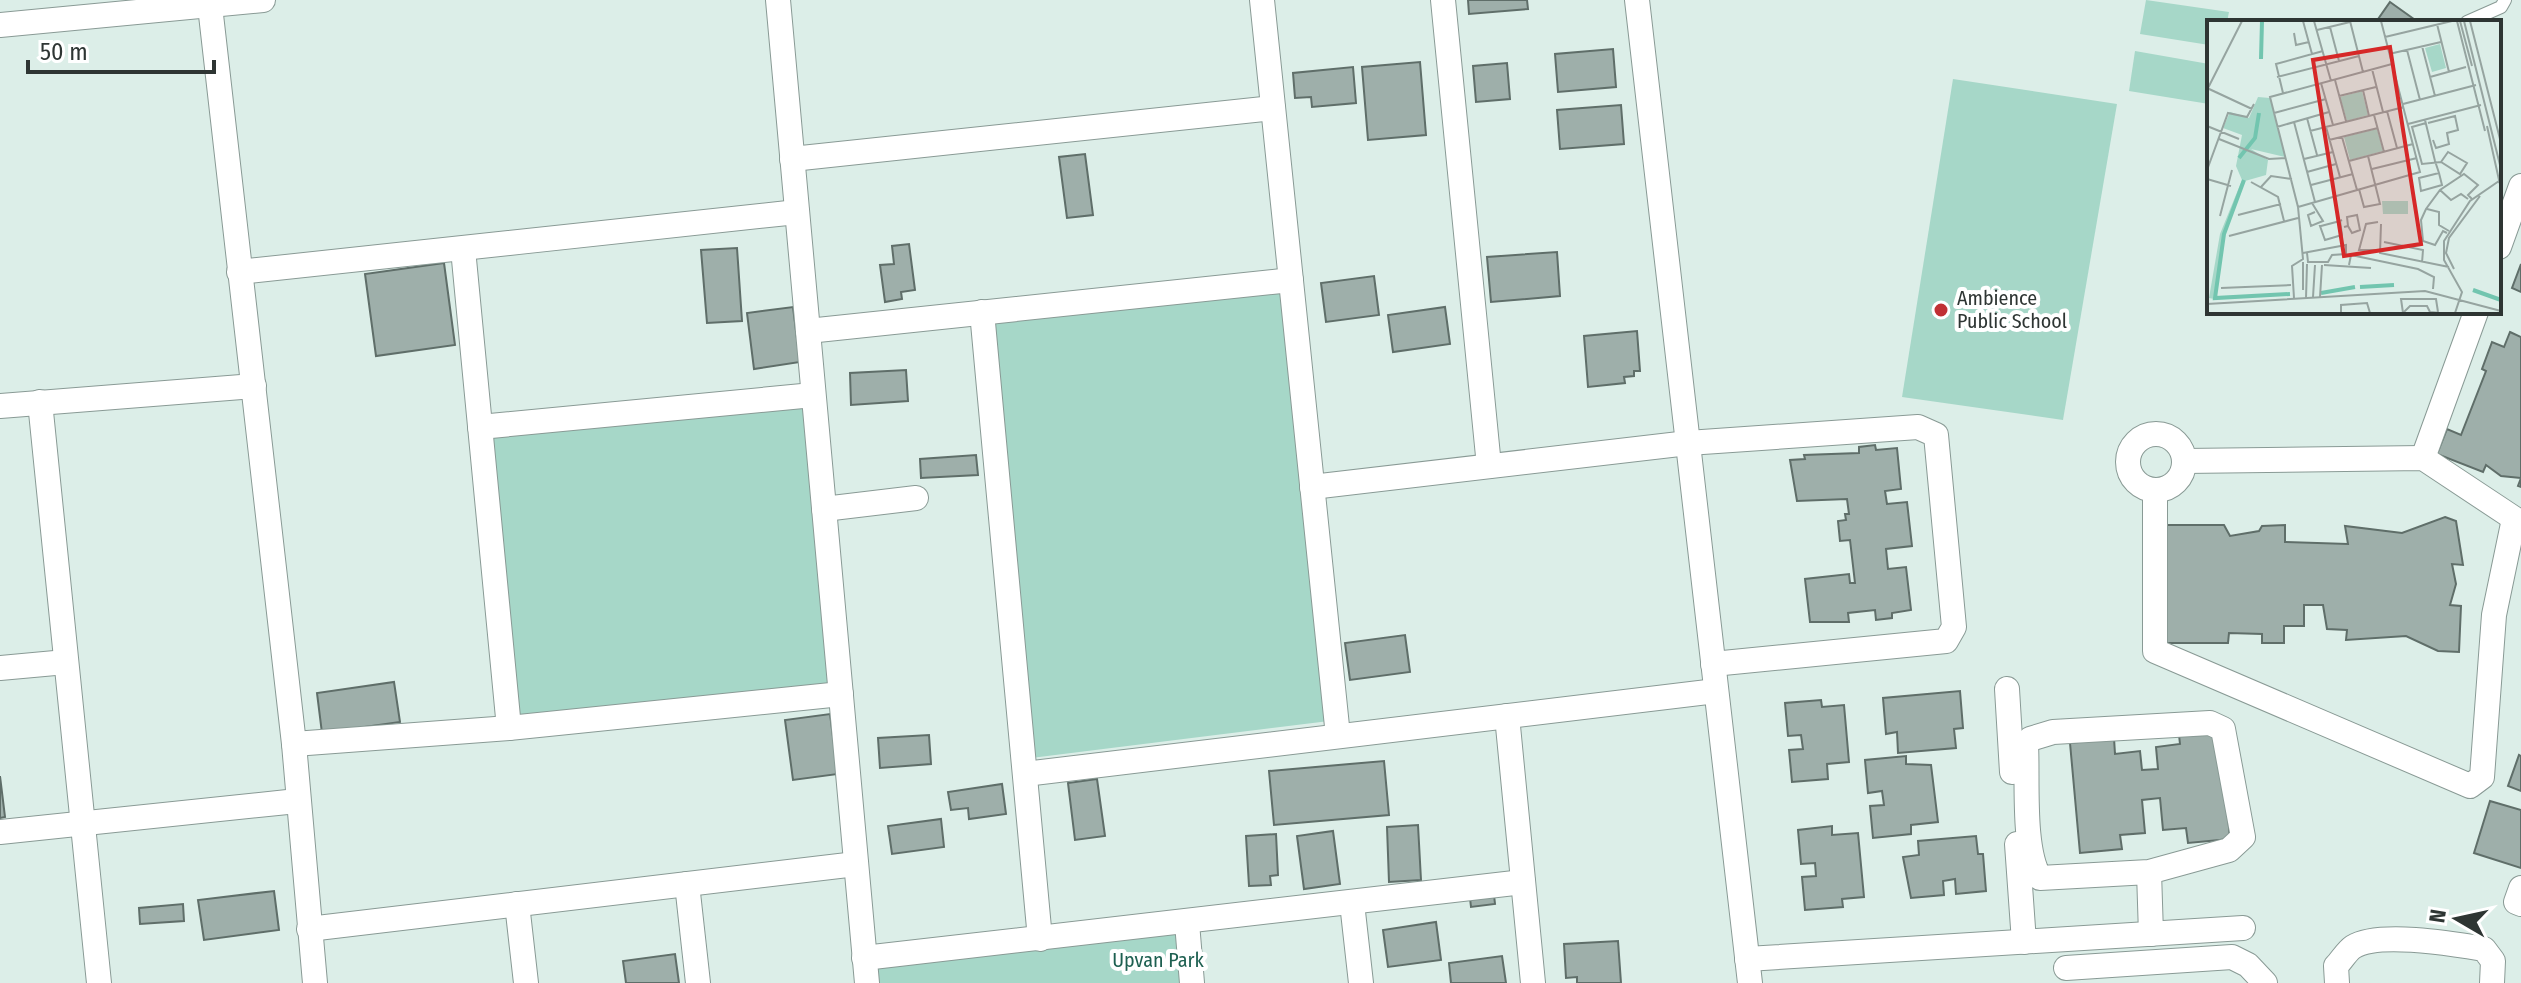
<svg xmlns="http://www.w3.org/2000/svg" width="2521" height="983" viewBox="0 0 2521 983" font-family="'Fira Sans Condensed',sans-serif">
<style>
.green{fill:#a6d7c8}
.building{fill:#9eafaa;stroke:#5f6e69;stroke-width:2}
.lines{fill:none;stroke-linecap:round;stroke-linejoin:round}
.lane-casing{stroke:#899a95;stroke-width:14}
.street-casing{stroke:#899a95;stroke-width:26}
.lane{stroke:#fff;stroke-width:12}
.street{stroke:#fff;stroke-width:24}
.poi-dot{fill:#c03034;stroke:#fff;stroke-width:3}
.labels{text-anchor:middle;stroke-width:8;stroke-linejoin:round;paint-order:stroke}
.poi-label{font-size:20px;fill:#2e3533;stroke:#fff;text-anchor:start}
.park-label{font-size:20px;fill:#1e6051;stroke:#fff}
.inset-river{fill:none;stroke:#72c5af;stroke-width:4}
.inset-road{fill:none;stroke:#96a4a0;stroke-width:2}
.view{fill:#d62828;fill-opacity:0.15;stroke:#d62828;stroke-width:4}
.inset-edge{fill:none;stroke:#2e3533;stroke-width:4}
</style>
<rect width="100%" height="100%" fill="#dceee8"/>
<g class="green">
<polygon points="2146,0 2229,12 2227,22 2209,22 2209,45 2140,34"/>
<polygon points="2135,51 2209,64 2209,104 2129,91"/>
<polygon points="1953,79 2117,104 2063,420 1902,397"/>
<polygon points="1283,292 1329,721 1031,758 991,321"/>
<polygon points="806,402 831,686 517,718 491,434"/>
<polygon points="1179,934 1183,983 875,983 874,968"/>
</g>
<g class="building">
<polygon points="1468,0 1527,0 1528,9 1469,14"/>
<polygon points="2390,2 2418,22 2376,22"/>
<polygon points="1613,49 1616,87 1558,92 1555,54"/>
<polygon points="1420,62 1426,135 1368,140 1362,67"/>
<polygon points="1507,63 1510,99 1476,102 1473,66"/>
<polygon points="1353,67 1356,103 1312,107 1311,97 1295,98 1293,73"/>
<polygon points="1621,105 1624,144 1560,149 1557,110"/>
<polygon points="1085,154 1093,215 1067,218 1059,157"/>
<polygon points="909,244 915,290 901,292 902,299 885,302 880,265 894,264 892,246"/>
<polygon points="737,248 742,321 707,323 701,250"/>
<polygon points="1557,252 1560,296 1491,302 1487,257"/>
<polygon points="444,263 455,345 376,356 365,274"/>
<polygon points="2521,264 2521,292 2512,288"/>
<polygon points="1374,276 1379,315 1326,322 1321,283"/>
<polygon points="793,307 800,362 754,369 747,313"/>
<polygon points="1445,307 1450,344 1393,352 1388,315"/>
<polygon points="1637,331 1640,371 1634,371 1634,376 1624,377 1625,383 1588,387 1584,336"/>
<polygon points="2510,332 2521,337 2521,487 2518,486 2521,478 2501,476 2486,465 2483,472 2437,454 2447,429 2461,435 2486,371 2482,369 2492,342 2504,347"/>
<polygon points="906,370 908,401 851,405 850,373"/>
<polygon points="1875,445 1876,450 1897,448 1901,489 1885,491 1887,504 1907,502 1912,546 1886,549 1888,569 1906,567 1911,610 1892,613 1892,618 1876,620 1875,610 1848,613 1849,622 1810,622 1805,579 1849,574 1850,583 1855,583 1850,540 1840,541 1838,521 1846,520 1845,514 1849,514 1847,499 1797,501 1790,460 1805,459 1804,455 1859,453 1859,447"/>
<polygon points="976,455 978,475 921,478 920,459"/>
<polygon points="2445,517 2456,521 2463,565 2452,564 2456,584 2450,605 2461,606 2459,652 2438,651 2406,636 2346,640 2347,630 2327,629 2323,605 2304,605 2304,626 2284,626 2284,643 2262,643 2262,634 2229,633 2228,643 2163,643 2165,525 2224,525 2230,536 2259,531 2262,526 2285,525 2285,542 2348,544 2345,526 2402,533"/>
<polygon points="1405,635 1410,672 1350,680 1345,643"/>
<polygon points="394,682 400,722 322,733 317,693"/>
<polygon points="1960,691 1963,728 1954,729 1956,748 1898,753 1897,732 1886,734 1883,698"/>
<polygon points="1821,700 1822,707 1844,705 1849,762 1827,764 1828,779 1792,782 1789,750 1803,749 1801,735 1788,736 1785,703"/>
<polygon points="830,714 838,774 793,780 785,720"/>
<polygon points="2221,731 2230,839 2188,843 2186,828 2163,830 2160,798 2142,800 2145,833 2120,835 2122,849 2080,853 2070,743 2114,738 2115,754 2140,751 2142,770 2158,769 2156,747 2180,744 2179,735"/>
<polygon points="929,735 931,764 880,768 878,738"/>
<polygon points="2519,755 2521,756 2521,791 2508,786"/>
<polygon points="1906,756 1906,764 1931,765 1938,822 1911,825 1911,834 1873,838 1870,806 1884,805 1882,791 1868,793 1865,760"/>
<polygon points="1384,761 1389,815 1274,825 1269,771"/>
<polygon points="0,776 5,817 0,818"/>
<polygon points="1097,779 1105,836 1075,840 1068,783"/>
<polygon points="1002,784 1006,814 969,819 968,808 951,810 948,792"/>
<polygon points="2490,801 2521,810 2521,868 2474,853"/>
<polygon points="941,819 944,847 892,854 888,826"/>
<polygon points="1418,825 1421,880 1389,882 1387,827"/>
<polygon points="1832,826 1832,835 1858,833 1864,897 1842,899 1843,907 1805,910 1802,877 1816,876 1815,863 1801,864 1798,830"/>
<polygon points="1333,831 1340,884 1304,889 1297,836"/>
<polygon points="1276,834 1278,875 1270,876 1271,885 1249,886 1246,836"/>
<polygon points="1976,836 1978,854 1983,854 1986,891 1956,894 1955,879 1943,881 1944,895 1911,898 1903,857 1919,855 1918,841"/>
<polygon points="274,891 279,930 204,940 198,900"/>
<polygon points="1494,895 1495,904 1471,907 1470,898"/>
<polygon points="183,904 184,921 140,924 139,908"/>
<polygon points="1436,922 1441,960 1388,967 1383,930"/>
<polygon points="1618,941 1621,983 1577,983 1577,977 1566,978 1564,944"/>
<polygon points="675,954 679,983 626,983 623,961"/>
<polygon points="1502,956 1506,983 1451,983 1449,963"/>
</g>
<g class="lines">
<g class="lane-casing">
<polyline id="lane" points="2467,22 2501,7 2505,0"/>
</g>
<g class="street-casing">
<g id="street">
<polyline points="778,0 867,983"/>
<polyline points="1262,0 1338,736"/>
<polyline points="1443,0 1489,466"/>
<polyline points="1637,0 1750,983"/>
<polyline points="210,6 294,744 315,983"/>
<polyline points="0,25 263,0"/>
<polyline points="792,159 1273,108"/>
<polyline points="2499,247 2521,186"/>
<polyline points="463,249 509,728"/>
<polyline points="239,272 797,212"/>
<polyline points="982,312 1040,939"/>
<polyline points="808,331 1291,280"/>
<polyline points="40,402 99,983"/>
<polyline points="0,406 254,386"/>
<polyline points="480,427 813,395"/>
<circle cx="2156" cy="462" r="28"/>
<polyline points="2423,458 2476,312"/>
<polyline points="2184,461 2423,458 2521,523"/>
<polyline points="1312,487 1688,443 1918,427 1936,435 1954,627 1946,641 1713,664"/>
<polyline points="2155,490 2155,651 2470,786 2482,777 2494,615 2514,519"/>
<polyline points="824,509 916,498"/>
<polyline points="0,668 66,662"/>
<polyline points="2007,689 2012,772"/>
<polyline points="1507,716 1533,983"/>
<polyline points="294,744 509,728 841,694"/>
<polyline points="1025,774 1716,691"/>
<polyline points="0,832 297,801"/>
<polyline points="2017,844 2024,942"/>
<path d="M2149,872L2229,850L2243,837L2223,729L2210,723L2053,732L2030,739L2026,744C2028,779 2022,849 2040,878L2149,872L2151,934"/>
<polyline points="687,884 698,983"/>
<polyline points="2521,888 2516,902 2521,904"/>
<polyline points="1352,903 1361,983"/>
<polyline points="517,904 526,983"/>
<polyline points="1187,923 1192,983"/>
<polyline points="309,929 856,864"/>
<polyline points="864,958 1523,882"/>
<polyline points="1747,959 2243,928"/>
<polyline points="2066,968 2232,957 2248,965 2265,983"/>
<path d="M2337,983L2336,966C2341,961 2347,951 2353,947C2379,931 2454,944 2484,949L2493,961L2492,983"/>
</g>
</g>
<use href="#lane" class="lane"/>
<use href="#street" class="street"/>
</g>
<circle class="poi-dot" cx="1941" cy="310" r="8"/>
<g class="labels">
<g class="poi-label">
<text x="1957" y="305">Ambience<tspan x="1957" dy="23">Public School</tspan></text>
</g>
<g class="park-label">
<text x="1158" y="967">Upvan Park</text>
</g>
</g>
<g transform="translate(2207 20)">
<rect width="294" height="294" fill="#dceee8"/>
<path d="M233,24L239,48L225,52L218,28ZM155,71L161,95L140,101L133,77ZM51,77L63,78L78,137L44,129L61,140L59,155L38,161L18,213L7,279L2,278L13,214L35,160L29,146L35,115L16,108L23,92L42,98ZM170,109L176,131L143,140L137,117ZM175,181H201V194H176Z" fill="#a6d7c8"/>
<path class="inset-river" d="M54,39L55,1M32,138L48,118L52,93M37,160L17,214L8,278L83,274M153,267L187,265M266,270L294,280M114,273L148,267"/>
<path class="inset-road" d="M96,1L105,34M107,1L124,61M143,1L156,52M250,1L278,111M253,1L265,46M257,1L294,149M263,1L294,123M230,4L242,52M123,7L132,41M110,10L143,2M87,13L89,25L102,22M178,17L245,1M215,26L228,76M200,30L213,80M182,34L234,22M165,49L176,92M70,57L152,36M223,57L259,47M128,60L139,101M114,63L126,105M0,68L45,89M1,68L35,1M156,70L162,96M76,73L69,44L116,31M132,76L169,67M196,84L269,65M180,91L190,128M67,93L119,79M167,95L177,132M100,98L110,135M218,100L228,141L232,153L235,165L214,171L212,158L232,153M87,102L108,182M219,103L205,107L215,144L234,142L253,154L260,143L241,132L234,142M221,103L248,96L251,110L240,113L242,124L229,128L226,120M201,104L274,85M0,106L32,119M280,106L294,169M70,107L122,92M119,107L133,157M103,111L197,87M135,117L150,170M12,119L62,139L79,138M122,120L171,108M97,139L126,132M142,141L206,124M165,149L210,138M0,150L21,93L40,97L47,84M100,152L129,144M0,159L24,166M44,162L71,177L77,201M104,165L146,154M54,167L64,156L85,159M152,169L157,187L173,184L161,136M233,170L244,180L254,174L261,179M105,183L116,201L104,206L101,195L108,192M91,187L213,152L174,1M220,189L232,192V205L242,211M31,195L74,184M13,196L25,150M133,201L135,215L118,220L113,206H114L133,201L135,200M171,202L159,204L152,230H174M174,204L173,233L242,247M137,207L141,206L140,197L150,195L153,210L145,213L141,206M240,213L236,211L228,225L216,221L214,200L219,189L233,170L257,154L271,165L261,175L265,179M22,216L91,198M177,222L216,230L215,243M96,233L139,225V234L125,235L121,242H101L100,233M117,245L164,248M142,245L144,235L211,249L227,257L226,269M247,249L239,233L242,218L273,176M14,268L84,265M96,270V242M106,277L108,245M113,277L115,245M87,278L85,246L96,239L91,187L63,77L185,44M99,278L100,244M0,284L218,271L294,291M231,292L229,279H194L196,293L203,286H220L223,292L234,293M134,293V285L160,283L163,293M248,293L255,272L237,240V221L263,181L292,161"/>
<path class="view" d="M183,27L214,224L137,236L106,40Z"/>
<rect width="294" height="294" class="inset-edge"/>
</g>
<g transform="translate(2457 919) rotate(279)" stroke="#ffffff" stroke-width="6" paint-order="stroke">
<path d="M0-6L14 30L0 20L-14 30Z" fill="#2e3533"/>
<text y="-12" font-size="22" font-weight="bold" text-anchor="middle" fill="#2e3533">N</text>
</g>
<path d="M28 60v12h186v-12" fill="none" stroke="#2e3533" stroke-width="4"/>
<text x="40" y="60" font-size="24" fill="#2e3533" stroke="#ffffff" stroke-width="6" paint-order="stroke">50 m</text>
</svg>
